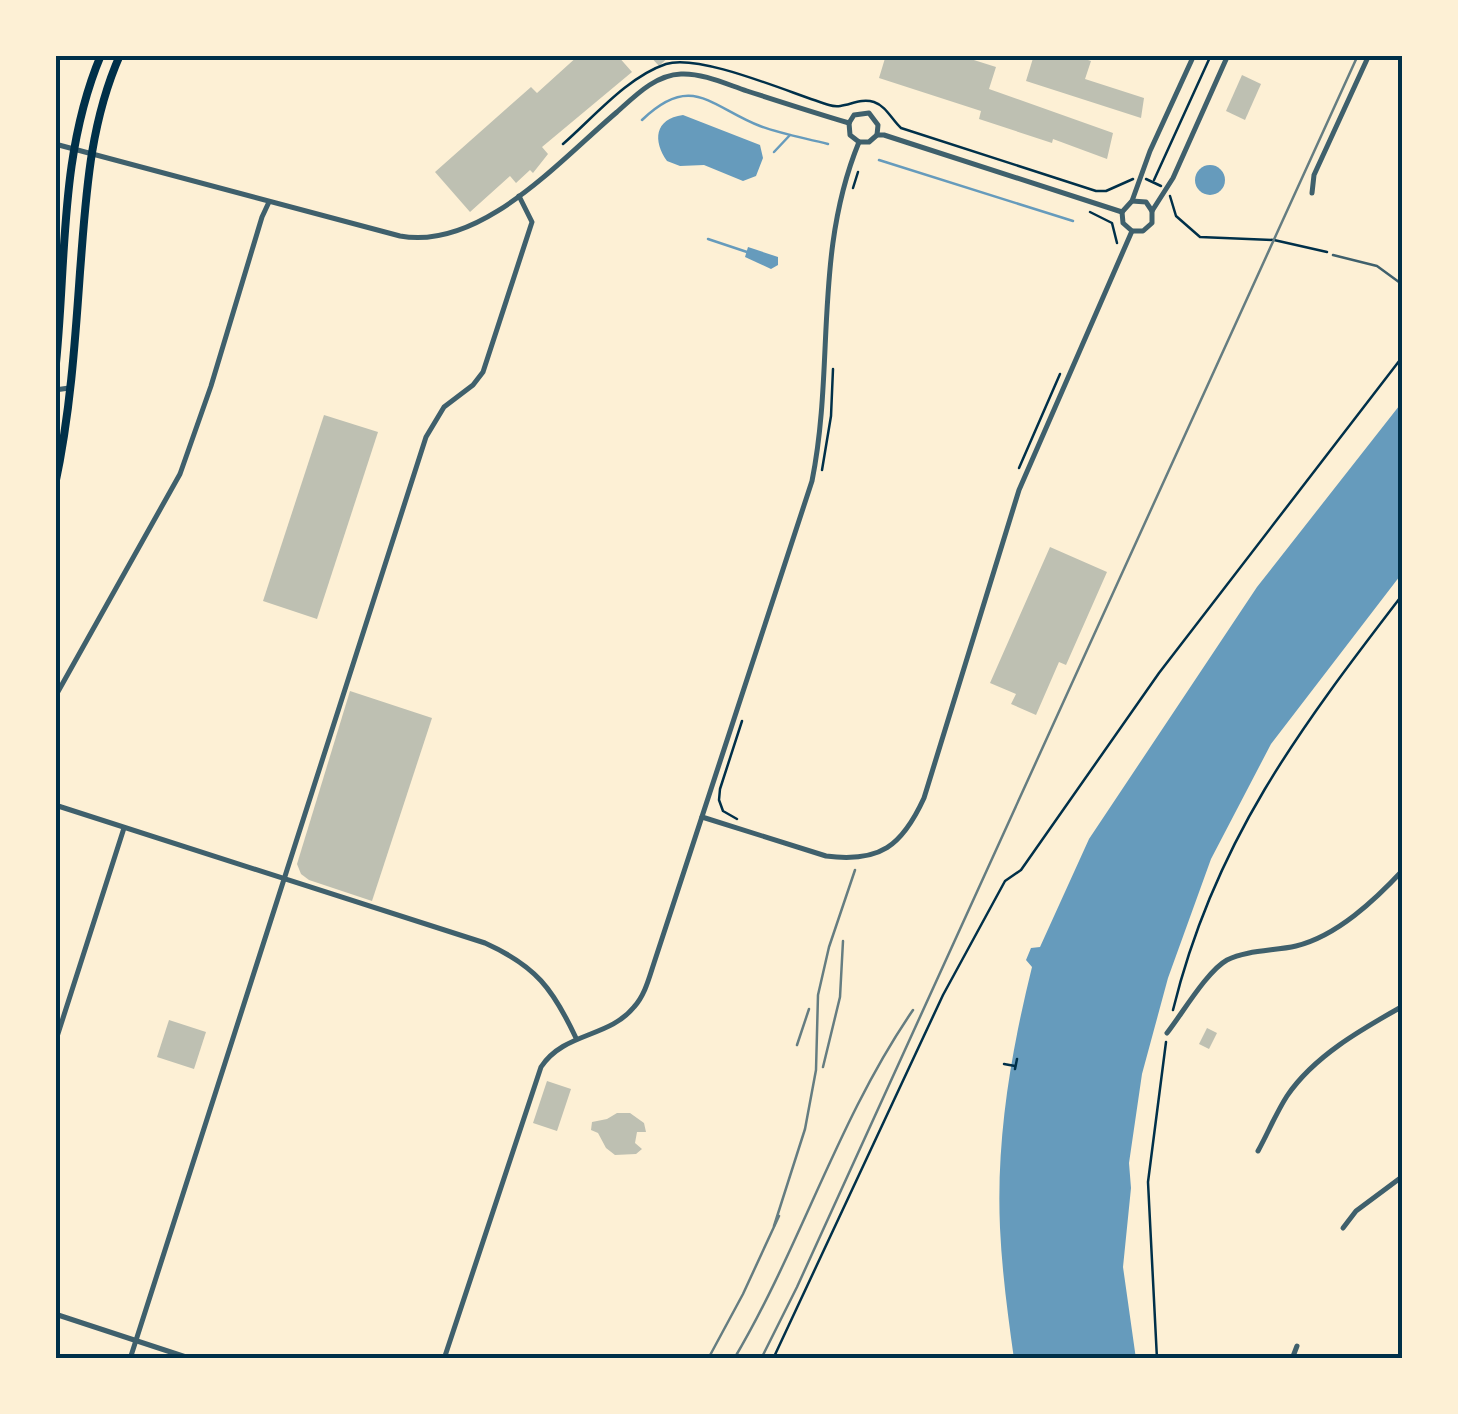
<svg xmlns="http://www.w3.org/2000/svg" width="1458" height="1414" viewBox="0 0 1458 1414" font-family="Georgia,serif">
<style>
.water{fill:#669bbc}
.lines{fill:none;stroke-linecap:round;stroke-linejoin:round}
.stream{stroke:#669bbc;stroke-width:2.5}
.building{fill:#bec0b2}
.path{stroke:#003049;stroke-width:2.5}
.service{stroke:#3f606c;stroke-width:2.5}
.minor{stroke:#3f606c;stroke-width:5}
.tertiary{stroke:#3f606c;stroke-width:5}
.primary{stroke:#003049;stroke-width:8}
.rail{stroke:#657d81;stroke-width:2.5}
.neatline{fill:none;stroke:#003049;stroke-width:4}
</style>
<rect width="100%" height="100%" fill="#fdf0d5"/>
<g class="water">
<path d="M683,115L760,145L763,158L756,176L743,181L704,165L680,166L667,161C653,141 654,119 683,115Z"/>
<circle cx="1210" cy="180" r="15"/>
<polygon points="748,247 778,257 778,265 771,269 745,257"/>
<path d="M1403,401V572L1271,744L1211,859L1168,978L1142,1074L1129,1163L1131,1188L1123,1267L1136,1359H1014C1008,1316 1002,1272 1000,1228C996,1139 1011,1052 1032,967L1026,960L1031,948L1040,947L1089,839L1257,587Z"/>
</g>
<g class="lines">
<g class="stream">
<path d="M642,120C692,72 711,107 760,126C781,134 805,138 828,144"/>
<polyline points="774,152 790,135"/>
<polyline points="879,160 1073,221"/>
<polyline points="708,239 747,252"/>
</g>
</g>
<g class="building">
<polygon points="579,55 617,55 632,72 542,147 548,154 533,173 530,170 516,183 510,176 470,212 435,172 531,87 537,93"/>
<polygon points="649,55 671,55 659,66"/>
<polygon points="886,55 958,55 996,67 989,89 1113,133 1107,159 1053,139 1052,143 979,119 981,111 879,78"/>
<polygon points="1034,55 1073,55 1091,61 1085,79 1144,98 1141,118 1026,81"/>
<polygon points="1242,75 1261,84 1245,120 1226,111"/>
<polygon points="324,415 378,432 317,619 263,601"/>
<polygon points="1050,547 1107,572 1066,665 1059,662 1036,715 1011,704 1016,694 990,683"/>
<polygon points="350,691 432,718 372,901 309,880 301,874 297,864"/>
<polygon points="169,1020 206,1032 194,1069 157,1057"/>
<polygon points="1207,1028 1217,1033 1209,1049 1199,1044"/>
<polygon points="547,1081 571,1089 557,1131 533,1123"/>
<polygon points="617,1113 630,1113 644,1123 646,1132 637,1132 635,1143 642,1149 636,1154 615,1155 606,1148 598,1133 591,1130 592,1122 607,1119"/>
</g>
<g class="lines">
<g class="path">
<path d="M563,144C593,118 627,77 666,64C700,53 792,94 829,105C845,110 857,97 874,102C886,106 892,120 901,128L1096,191H1106L1133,179"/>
<polyline points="1146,179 1161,186"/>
<polyline points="1154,180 1211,55"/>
<polyline points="853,188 858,172"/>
<polyline points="1170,196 1176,216 1200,237 1274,240 1327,252"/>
<polyline points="1090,212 1112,223 1117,243"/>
<polyline points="1019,468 1060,374"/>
<polyline points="822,470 831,416 833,369"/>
<polyline points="737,819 723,811 719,800 720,789 742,721"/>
<path d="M1173,1010C1214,842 1300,728 1403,594"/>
<polyline points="1004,1064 1015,1066"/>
<polyline points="1015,1069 1017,1059"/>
<polyline points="773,1359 943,995 1005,881 1021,870 1159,673 1403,356"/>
<polyline points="1157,1359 1148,1182 1166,1042"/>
</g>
<polyline class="service" points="1333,255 1377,266 1403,285"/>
<g class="minor">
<polyline points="849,123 854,115 869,113 878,125 877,135"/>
<polyline points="849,123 850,135 859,142"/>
<polyline points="860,142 869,142 877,135 884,135 1122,212"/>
<path d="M55,144L400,236C481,251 560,160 617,112C635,96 655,75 681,74C703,73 726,84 747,91C781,102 815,113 849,123"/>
<polyline points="1312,193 1314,175 1369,55"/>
<polyline points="1132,201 1146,202 1152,211"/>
<polyline points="1122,212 1123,223 1132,231 1143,231 1152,223 1152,211 1173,178 1228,55"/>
<polyline points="1122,212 1132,201 1150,151 1194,55"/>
<polyline points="55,697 180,474 211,386 262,217 269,202"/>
<path d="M55,805L485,943C536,966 553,989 576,1038"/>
<path d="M702,817L826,856C880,863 902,846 924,798L1019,490L1132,231"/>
<path d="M1167,1033C1182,1014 1207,971 1227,960C1247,950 1274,951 1296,946C1337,936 1375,900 1403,870"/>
<polyline points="55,1043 124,828"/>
<path d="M1258,1151C1268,1133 1276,1113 1287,1096C1314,1056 1362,1029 1403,1006"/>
<polyline points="1343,1228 1356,1211 1403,1176"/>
<polyline points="55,1314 192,1359"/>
<polyline points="130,1359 426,437 444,407 473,385 483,372 532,222 519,196"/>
<path d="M444,1359L541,1067C564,1032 609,1038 634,1007C645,995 649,978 654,963L812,481C835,366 813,254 859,142"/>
<polyline points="1292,1359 1297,1346"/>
<polyline points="1400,1359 1403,1353"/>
</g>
<polyline class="tertiary" points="55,390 69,388"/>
<g class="primary">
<path d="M55,373C67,265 58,157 101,55"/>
<path d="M55,485C70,415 75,344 80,272C86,197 89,125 120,55"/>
</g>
<g class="rail">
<polyline points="797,1045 809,1009"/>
<polyline points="823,1067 840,997 843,941"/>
<polyline points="774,1226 805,1129 816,1070 818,995 829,947 855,870"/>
<polyline points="708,1359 743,1294 779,1216"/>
<path d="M734,1359C801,1246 838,1119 913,1010"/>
<polyline points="761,1359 797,1287 1358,55"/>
</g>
</g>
<rect width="1458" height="1414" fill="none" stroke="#fdf0d5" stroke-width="115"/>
<rect x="58" y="58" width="1342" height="1298" class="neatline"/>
</svg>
